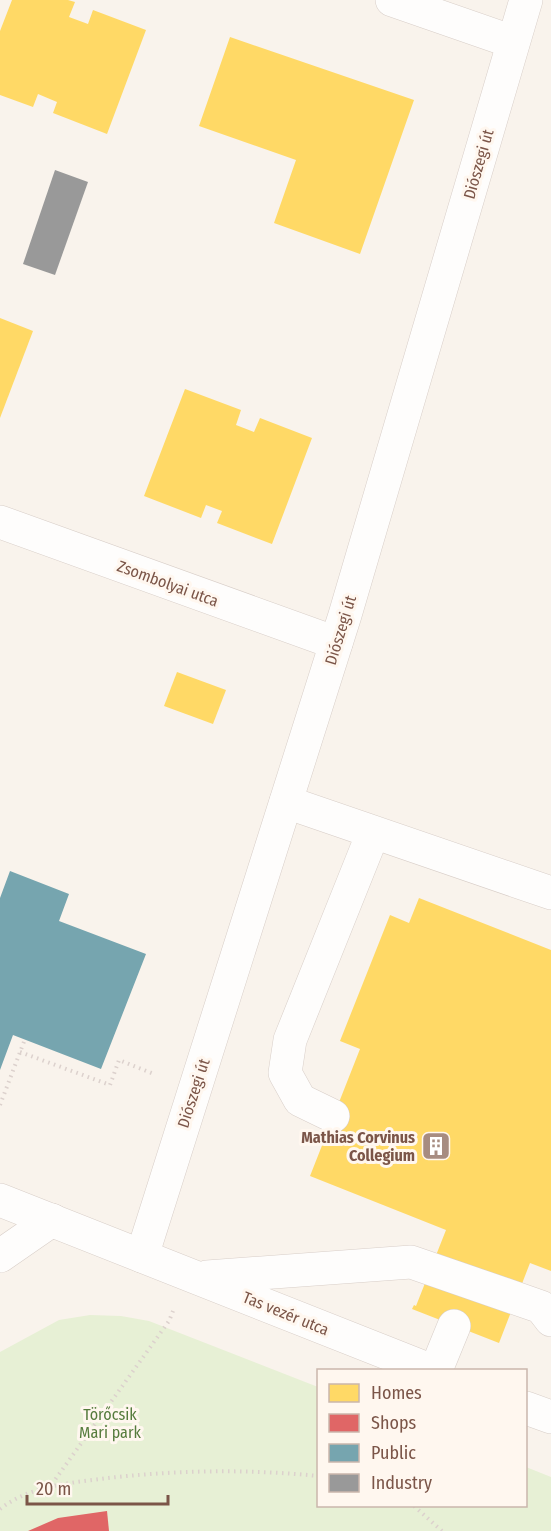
<svg xmlns="http://www.w3.org/2000/svg" width="551" height="1531" viewBox="0 0 551 1531" font-family="'Fira Sans Condensed',sans-serif">
<style>
.green{fill:#e7f0d5}
.homes{fill:#ffd966}
.shops{fill:#e06666}
.public{fill:#76a5af}
.industry{fill:#999}
.lines{fill:none;stroke-linecap:round;stroke-linejoin:round}
.minor-casing{stroke:#d8cec8;stroke-width:34}
.path{stroke:#dcd1cd;stroke-width:4;stroke-dasharray:1.5 4.5;stroke-linecap:butt}
.minor{stroke:#fefdfc;stroke-width:33}
.labels{text-anchor:middle;stroke-width:6;stroke-linejoin:round;paint-order:stroke}
.street-label{font-size:16px;fill:#7b5548;stroke:#fff7ef}
.poi-label{font-size:16px;font-weight:bold;fill:#7b5548;stroke:#fff7ef;text-anchor:end}
.park-label{font-size:16px;fill:#557b3c;stroke:#fff7ef}
</style>
<rect width="100%" height="100%" fill="#f9f3ec"/>
<polygon class="green" points="90,1315 121,1316 149,1321 318,1387 318,1506 526,1506 526,1467 551,1477 551,1531 0,1531 0,1352 59,1320"/>
<g class="homes">
<polygon points="12,0 68,0 75,2 69,17 88,24 93,10 146,30 107,134 53,113 57,102 38,94 33,107 0,95 0,31"/>
<polygon points="230,37 414,100 360,254 274,223 296,160 199,126"/>
<polygon points="0,318 33,331 0,418"/>
<polygon points="185,389 241,410 236,425 254,432 260,418 312,438 272,544 217,523 222,511 206,505 201,518 144,496"/>
<polygon points="177,672 226,690 213,724 164,706"/>
<polygon points="419,898 551,950 551,1271 530,1263 499,1343 412,1309 414,1305 416,1306 446,1230 310,1176 360,1049 340,1041 390,915 409,923"/>
</g>
<polygon class="shops" points="107,1511 109,1531 28,1531 58,1518"/>
<polygon class="public" points="10,871 69,894 59,921 146,954 101,1069 13,1035 0,1070 0,898"/>
<polygon class="industry" points="55,170 88,182 55,275 23,264"/>
<g class="lines">
<g class="minor-casing">
<g id="minor">
<polyline points="392,0 513,42"/>
<polyline points="0,522 336,643"/>
<polyline points="286,802 551,893"/>
<polyline points="333,1116 300,1100 285,1073 290,1040 373,833"/>
<polyline points="0,1200 430,1370"/>
<polyline points="0,1256 52,1220"/>
<polyline points="142,1256 345,615 526,0"/>
<polyline points="207,1277 411,1262 541,1307 551,1320"/>
<polyline points="436,1370 454,1326"/>
<polyline points="526,1408 551,1417"/>
</g>
</g>
<g class="path">
<polyline points="20,1052 110,1085 119,1060 154,1074"/>
<polyline points="0,1105 25,1039"/>
<polyline points="52,1484 169,1321 173,1311"/>
<polyline points="414,1506 442,1531"/>
<path d="M0,1509C31,1485 71,1483 108,1478C178,1470 249,1469 318,1476"/>
</g>
<use href="#minor" class="minor"/>
</g>
<defs>
<g id="building-square" transform="scale(1.5)"><rect x="-9" y="-9" width="18" height="18" rx="4" fill="#a78c81" stroke="#fff7ef"/><path d="M-4-6H4V6H1V3H-1V6H-4ZM-2.5-4.3h1.7v1.8h-1.7ZM.8-4.3h1.7v1.8H.8ZM-2.5-1h1.7V.8h-1.7ZM.8-1h1.7V.8H.8Z" fill="#fff"/></g>
</defs>
<g fill-rule="evenodd">
<use href="#building-square" x="436" y="1146"/>
</g>
<g class="labels">
<g class="street-label">
<text transform="translate(478 164) rotate(-74)" y="6">Diószegi út</text>
<text transform="translate(168 583) rotate(20)" y="6">Zsombolyai utca</text>
<text transform="translate(340 630) rotate(-73)" y="6">Diószegi út</text>
<text transform="translate(193 1093) rotate(-72)" y="6">Diószegi út</text>
<text transform="translate(286 1313) rotate(22)" y="6">Tas vezér utca</text>
</g>
<g class="poi-label">
<text x="415" y="1143">Mathias Corvinus<tspan x="415" dy="18">Collegium</tspan></text>
</g>
<g class="park-label">
<text x="110" y="1420">Törőcsik<tspan x="110" dy="18">Mari park</tspan></text>
</g>
</g>
<rect x="317" y="1369" width="210" height="138" fill="#fff7ef" stroke="#cab6ac" stroke-width="1.5"/>
<rect x="329" y="1384" width="30" height="18" fill="#ffd966" stroke="#cab6ac" stroke-width="1.5"/>
<text x="371" y="1399" font-size="18" fill="#7b5548">Homes</text>
<rect x="329" y="1414" width="30" height="18" fill="#e06666" stroke="#cab6ac" stroke-width="1.5"/>
<text x="371" y="1429" font-size="18" fill="#7b5548">Shops</text>
<rect x="329" y="1444" width="30" height="18" fill="#76a5af" stroke="#cab6ac" stroke-width="1.5"/>
<text x="371" y="1459" font-size="18" fill="#7b5548">Public</text>
<rect x="329" y="1474" width="30" height="18" fill="#999999" stroke="#cab6ac" stroke-width="1.5"/>
<text x="371" y="1489" font-size="18" fill="#7b5548">Industry</text>
<path d="M27 1495v9h141v-9" fill="none" stroke="#7b5548" stroke-width="3"/>
<text x="36" y="1495" font-size="18" fill="#7b5548" stroke="#fff7ef" stroke-width="4.5" paint-order="stroke">20 m</text>
</svg>
